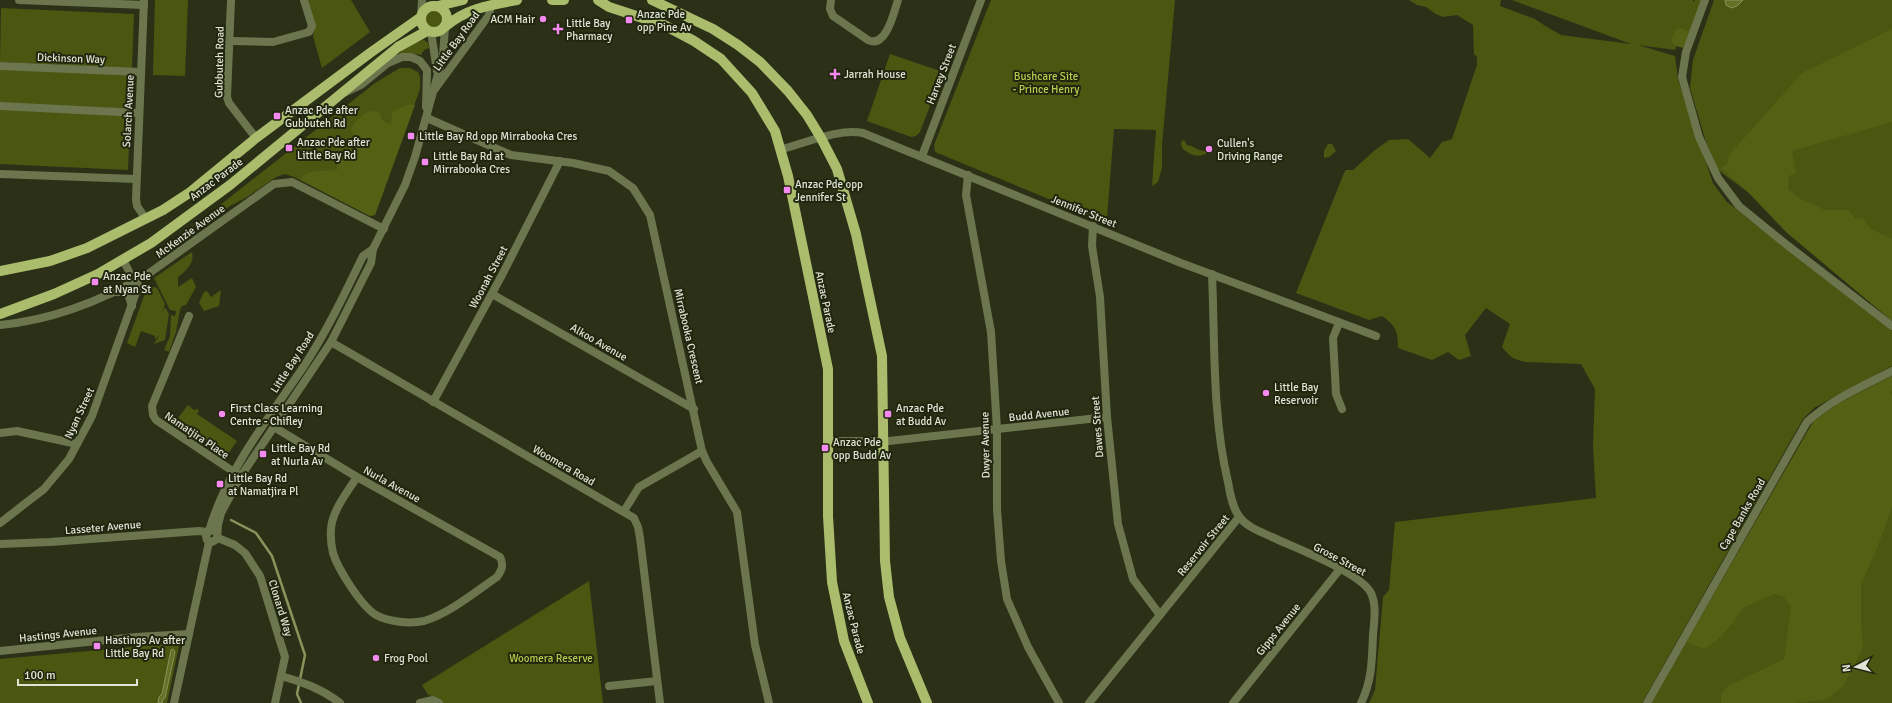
<svg xmlns="http://www.w3.org/2000/svg" width="1892" height="703" viewBox="0 0 1892 703" font-family="Signika,sans-serif">
<style>
.green{fill:#4b5611}
.forest{fill:#546013}
.water{fill:#647127;stroke:#89935b}
.lines{fill:none;stroke-linecap:round;stroke-linejoin:round}
.stream{stroke:#89935b;stroke-width:2.5}
.minor{stroke:#6d754f;stroke-width:8}
.tertiary{stroke:#6d754f;stroke-width:8}
.primary{stroke:#acbc6d;stroke-width:10}
.poi-dot{fill:#f489f0;stroke:#21260e;stroke-width:1.5}
.labels{text-anchor:middle;stroke-width:4;stroke-linejoin:round;paint-order:stroke}
.poi-label{font-size:11px;fill:#e0e3d5;stroke:#21260e;text-anchor:start}
.street-label{font-size:11px;fill:#e0e3d5;stroke:#21260e}
.park-label{font-size:11px;fill:#b7cd4e;stroke:#21260e}
</style>
<rect width="100%" height="100%" fill="#2b3017"/>
<g class="green">
<polygon points="155,0 188,0 185,76 153,75"/>
<polygon points="308,0 351,0 370,32 322,68 313,36 315,25"/>
<polygon points="991,0 1175,0 1162,145 1162,167 1158,182 1152,186 1156,130 1114,129 1107,218 1102,221 935,152 934,145"/>
<path d="M1409,0H1501L1500,6L1535,19L1547,27L1561,35L1631,44L1512,0H1693V2L1695,0H1702L1691,31L1683,29L1675,50L1638,45L1675,56L1678,79L1713,183L1726,201L1892,331V366L1814,408L1803,419L1642,703H1369L1375,690L1383,597L1389,590L1395,522L1596,498L1593,447L1595,389L1581,364L1526,362C1514,360 1509,356 1502,347L1510,324L1486,308L1465,335L1471,356L1459,360L1448,352L1432,360L1398,348C1398,331 1396,326 1382,316L1369,320L1296,293L1344,173L1346,170H1353L1375,150L1389,140L1408,139L1430,158L1442,142L1452,139L1477,65V57L1474,54L1473,25L1457,15L1443,17L1436,14L1426,7L1417,5Z"/>
<polygon points="1714,0 1892,0 1892,299 1718,170 1706,142 1690,88 1693,60"/>
<polygon points="1,8 134,14 132,68 0,62"/>
<circle cx="434" cy="19" r="10"/>
<path d="M424,40L428,43L429,48L424,50L421,55L409,53L398,55C404,47 414,41 424,40Z"/>
<polygon points="890,54 943,72 920,132 916,136 911,137 867,121"/>
<polygon points="0,68 132,75 131,109 0,103"/>
<polygon points="400,68 410,68 418,72 420,77 420,89 375,215 370,216 294,177 285,174 276,177 247,197 230,206 204,225 192,226 204,219 205,217 375,83"/>
<polygon points="0,109 130,116 128,170 0,164"/>
<path d="M1184,140L1187,145C1194,146 1198,151 1205,151L1207,153C1197,159 1189,154 1182,148L1181,142Z"/>
<polygon points="1328,144 1332,144 1336,151 1329,157 1324,158 1324,151"/>
<path d="M192,252C195,263 186,271 178,277V287L192,278L196,287L186,305L182,306L180,310L176,332L169,352L164,350L170,336L171,315L175,316L176,311L170,310L154,278Z"/>
<polygon points="148,285 157,288 165,304 162,312 165,307 169,314 165,340 154,344 160,334 155,340 155,336 141,331 135,347 127,343"/>
<polygon points="221,290 219,306 204,311 199,303 204,292 207,291 211,297"/>
<path d="M1892,376V703H1651L1811,425C1823,409 1873,385 1892,376Z"/>
<polygon points="188,405 194,410 197,409 199,411 197,414 237,441 228,454 223,453 175,422"/>
<polygon points="589,581 603,703 442,703 435,697 428,695 422,685"/>
<polygon points="166,644 179,646 167,703 0,703 0,659"/>
</g>
<g class="forest">
<polygon points="1679,28 1691,31 1683,48 1674,45 1671,41 1675,31"/>
<polygon points="1892,29 1892,122 1792,151 1796,173 1789,176 1788,189 1801,199 1825,210 1848,210 1856,219 1863,218 1871,229 1892,239 1892,321 1786,232 1747,191 1721,168 1727,165 1729,155 1802,73"/>
<path d="M409,104L415,105L375,215L370,216L301,180C305,168 327,172 337,170L338,159C346,155 351,150 359,145L360,141C354,138 352,135 351,128C359,119 368,105 380,114L382,120L388,124H391L392,112Z"/>
<polygon points="1892,376 1892,390 1890,391 1892,396 1892,507 1878,546 1861,584 1861,625 1863,648 1843,686 1827,699 1796,703 1721,703 1721,694 1728,686 1784,659 1791,607 1783,596 1774,594 1743,608 1734,622 1716,641 1705,649 1691,644 1687,641 1814,421 1838,404"/>
</g>
<g class="water">
<polygon points="1725,0 1743,0 1737,6 1731,8 1726,5"/>
<polygon points="173,649 175,652 165,698 163,699 162,703 158,703 159,697 162,694 171,650"/>
</g>
<g class="lines">
<polyline class="stream" points="231,520 256,533 272,556 305,655 297,694 301,703"/>
<g class="minor">
<polyline points="19,0 144,5"/>
<polyline points="144,0 136,199 137,206 146,219"/>
<polyline points="231,0 227,97 229,103 256,138"/>
<path d="M831,0L830,9L833,16L868,40C886,49 894,12 898,0"/>
<polyline points="1705,0 1686,52 1682,77 1699,137 1718,178 1739,206 1787,245 1892,326"/>
<polyline points="421,17 422,0"/>
<polyline points="230,41 273,42 309,32 312,26 304,0"/>
<polyline points="0,66 141,72"/>
<polyline points="435,89 489,15 491,5"/>
<polyline points="0,106 139,113"/>
<polyline points="427,118 511,155 573,163 609,171 633,188 650,215 702,451 707,462 737,512 755,645 769,703"/>
<path d="M782,149C805,143 840,128 863,133L1181,263L1376,336"/>
<polyline points="922,156 981,0"/>
<polyline points="0,174 136,179"/>
<polyline points="968,175 966,195 991,332 997,429 997,509 1001,561 1007,599 1028,647 1059,703"/>
<polyline points="1093,226 1092,246 1100,297 1107,417 1118,524 1133,579 1160,615"/>
<path d="M1212,274C1215,342 1212,415 1228,482C1230,493 1232,507 1239,516C1246,527 1261,532 1272,537C1295,548 1360,572 1371,593C1377,606 1374,622 1373,635C1372,659 1372,681 1361,703"/>
<polyline points="116,292 123,292 128,294 132,306"/>
<polyline points="492,294 694,409"/>
<polyline points="189,316 152,406 153,415 156,420 240,476"/>
<polyline points="1339,323 1333,338 1336,394 1342,409"/>
<path d="M0,325C53,320 103,300 148,274L274,184L292,182L384,229"/>
<polyline points="331,342 634,518 638,527 640,538 660,703"/>
<polyline points="433,402 502,275 560,161"/>
<path d="M274,427L357,477L500,557C504,565 502,570 497,577C475,592 450,613 424,621C410,624 389,622 376,615C361,606 338,569 333,553C331,544 330,531 332,522C336,506 348,491 357,477"/>
<polyline points="0,433 17,431 77,444"/>
<polyline points="829,441 889,441 1107,417"/>
<polyline points="624,511 639,487 702,451"/>
<polyline points="0,523 44,489 69,459 92,416 138,287 137,281 132,277 123,260"/>
<polyline points="218,538 235,545 245,553 260,576 285,657 275,703"/>
<polyline points="0,544 50,542 199,531 207,532"/>
<polyline points="0,651 136,637 189,634"/>
<path d="M281,676C303,682 322,689 340,703"/>
<polyline points="609,686 657,681"/>
<polyline points="420,703 433,700 439,703"/>
<polyline points="1089,703 1239,517"/>
<polyline points="1233,703 1340,569"/>
<path d="M1647,703L1807,422C1832,399 1863,386 1892,371"/>
</g>
<g class="tertiary">
<polyline points="431,32 437,71"/>
<polyline points="344,93 361,85 388,63 402,57 411,57 420,61 427,70 426,107"/>
<path d="M209,531C227,469 269,418 304,366C327,331 345,293 363,256L373,249"/>
<polyline points="217,533 213,530 208,531 206,536 207,540 212,542 217,539 218,525 221,513 241,476 331,342 371,263 373,249 405,185 415,157 443,56 445,27"/>
<polyline points="174,703 209,542"/>
</g>
<g class="primary">
<polyline points="552,0 564,0"/>
<polyline points="598,0 609,7 664,25 694,41 721,59 752,93 775,131 788,176 828,369 828,516 832,582 844,641 868,703"/>
<polyline points="652,0 713,29 738,45 760,62 788,91 807,115 821,138 837,169 856,234 882,356 885,561 889,597 900,638 927,703"/>
<circle cx="434" cy="19" r="13"/>
<polyline points="438,6 463,0"/>
<path d="M446,26C467,8 491,5 517,0"/>
<polyline points="0,271 50,261 87,248 163,210 189,193 256,138 370,53 421,17"/>
<polyline points="0,314 54,294 98,274 151,243 230,185 398,47 427,31"/>
</g>
</g>
<g class="poi-dot">
<circle cx="543" cy="19" r="4"/>
<rect x="625" y="16" width="8" height="8" rx="2"/>
<path d="M556 23h4v4h4v4h-4v4h-4v-4h-4v-4h4z"/>
<path d="M833 68h4v4h4v4h-4v4h-4v-4h-4v-4h4z"/>
<rect x="273" y="112" width="8" height="8" rx="2"/>
<rect x="407" y="132" width="8" height="8" rx="2"/>
<rect x="285" y="144" width="8" height="8" rx="2"/>
<circle cx="1209" cy="149" r="4"/>
<rect x="421" y="158" width="8" height="8" rx="2"/>
<rect x="783" y="186" width="8" height="8" rx="2"/>
<rect x="91" y="278" width="8" height="8" rx="2"/>
<circle cx="1266" cy="393" r="4"/>
<circle cx="222" cy="414" r="4"/>
<rect x="884" y="410" width="8" height="8" rx="2"/>
<rect x="821" y="444" width="8" height="8" rx="2"/>
<rect x="259" y="450" width="8" height="8" rx="2"/>
<rect x="216" y="480" width="8" height="8" rx="2"/>
<rect x="93" y="642" width="8" height="8" rx="2"/>
<circle cx="376" cy="658" r="4"/>
</g>
<g class="labels">
<g class="poi-label">
<text x="637" y="18">Anzac Pde<tspan x="637" dy="13">opp Pine Av</tspan></text>
<text x="535" y="23" text-anchor="end">ACM Hair</text>
<text x="566" y="27">Little Bay<tspan x="566" dy="13">Pharmacy</tspan></text>
<text x="844" y="78">Jarrah House</text>
<text x="285" y="114">Anzac Pde after<tspan x="285" dy="13">Gubbuteh Rd</tspan></text>
<text x="419" y="140">Little Bay Rd opp Mirrabooka Cres</text>
<text x="297" y="146">Anzac Pde after<tspan x="297" dy="13">Little Bay Rd</tspan></text>
<text x="1217" y="147">Cullen's<tspan x="1217" dy="13">Driving Range</tspan></text>
<text x="433" y="160">Little Bay Rd at<tspan x="433" dy="13">Mirrabooka Cres</tspan></text>
<text x="795" y="188">Anzac Pde opp<tspan x="795" dy="13">Jennifer St</tspan></text>
<text x="103" y="280">Anzac Pde<tspan x="103" dy="13">at Nyan St</tspan></text>
<text x="1274" y="391">Little Bay<tspan x="1274" dy="13">Reservoir</tspan></text>
<text x="230" y="412">First Class Learning<tspan x="230" dy="13">Centre - Chifley</tspan></text>
<text x="896" y="412">Anzac Pde<tspan x="896" dy="13">at Budd Av</tspan></text>
<text x="833" y="446">Anzac Pde<tspan x="833" dy="13">opp Budd Av</tspan></text>
<text x="271" y="452">Little Bay Rd<tspan x="271" dy="13">at Nurla Av</tspan></text>
<text x="228" y="482">Little Bay Rd<tspan x="228" dy="13">at Namatjira Pl</tspan></text>
<text x="105" y="644">Hastings Av after<tspan x="105" dy="13">Little Bay Rd</tspan></text>
<text x="384" y="662">Frog Pool</text>
</g>
<g class="street-label">
<text transform="translate(456 41) rotate(-54)" y="4">Little Bay Road</text>
<text transform="translate(71 58) rotate(2)" y="4">Dickinson Way</text>
<text transform="translate(219 62) rotate(-89)" y="4">Gubbuteh Road</text>
<text transform="translate(941 74) rotate(-69)" y="4">Harvey Street</text>
<text transform="translate(128 111) rotate(-87)" y="4">Solarch Avenue</text>
<text transform="translate(216 179) rotate(-37)" y="4">Anzac Parade</text>
<text transform="translate(1084 211) rotate(22)" y="4">Jennifer Street</text>
<text transform="translate(190 231) rotate(-36)" y="4">McKenzie Avenue</text>
<text transform="translate(488 277) rotate(-62)" y="4">Woonah Street</text>
<text transform="translate(826 302) rotate(78)" y="4">Anzac Parade</text>
<text transform="translate(689 336) rotate(77)" y="4">Mirrabooka Crescent</text>
<text transform="translate(599 342) rotate(30)" y="4">Alkoo Avenue</text>
<text transform="translate(292 362) rotate(-57)" y="4">Little Bay Road</text>
<text transform="translate(79 413) rotate(-65)" y="4">Nyan Street</text>
<text transform="translate(1039 414) rotate(-6)" y="4">Budd Avenue</text>
<text transform="translate(1097 427) rotate(-94)" y="4">Dawes Street</text>
<text transform="translate(197 435) rotate(34)" y="4">Namatjira Place</text>
<text transform="translate(985 445) rotate(-91)" y="4">Dwyer Avenue</text>
<text transform="translate(564 465) rotate(30)" y="4">Woomera Road</text>
<text transform="translate(392 484) rotate(29)" y="4">Nurla Avenue</text>
<text transform="translate(1742 514) rotate(-60)" y="4">Cape Banks Road</text>
<text transform="translate(103 527) rotate(-5)" y="4">Lasseter Avenue</text>
<text transform="translate(1203 545) rotate(-51)" y="4">Reservoir Street</text>
<text transform="translate(1340 559) rotate(28)" y="4">Grose Street</text>
<text transform="translate(281 608) rotate(73)" y="4">Clonard Way</text>
<text transform="translate(854 623) rotate(76)" y="4">Anzac Parade</text>
<text transform="translate(1278 629) rotate(-51)" y="4">Gipps Avenue</text>
<text transform="translate(58 634) rotate(-6)" y="4">Hastings Avenue</text>
</g>
<g class="park-label">
<text x="1046" y="80">Bushcare Site<tspan x="1046" dy="13">- Prince Henry</tspan></text>
<text x="551" y="662">Woomera Reserve</text>
</g>
</g>
<g transform="translate(1856 667) rotate(263)" stroke="#21260e" stroke-width="3" paint-order="stroke">
<path d="M0-3L7 15L0 10L-7 15Z" fill="#e0e3d5"/>
<text y="-6" font-size="11" font-weight="bold" text-anchor="middle" fill="#e0e3d5">N</text>
</g>
<path d="M18 679v6h119v-6" fill="none" stroke="#e0e3d5" stroke-width="2"/>
<text x="24" y="679" font-size="12" fill="#e0e3d5" stroke="#21260e" stroke-width="3" paint-order="stroke">100 m</text>
</svg>
